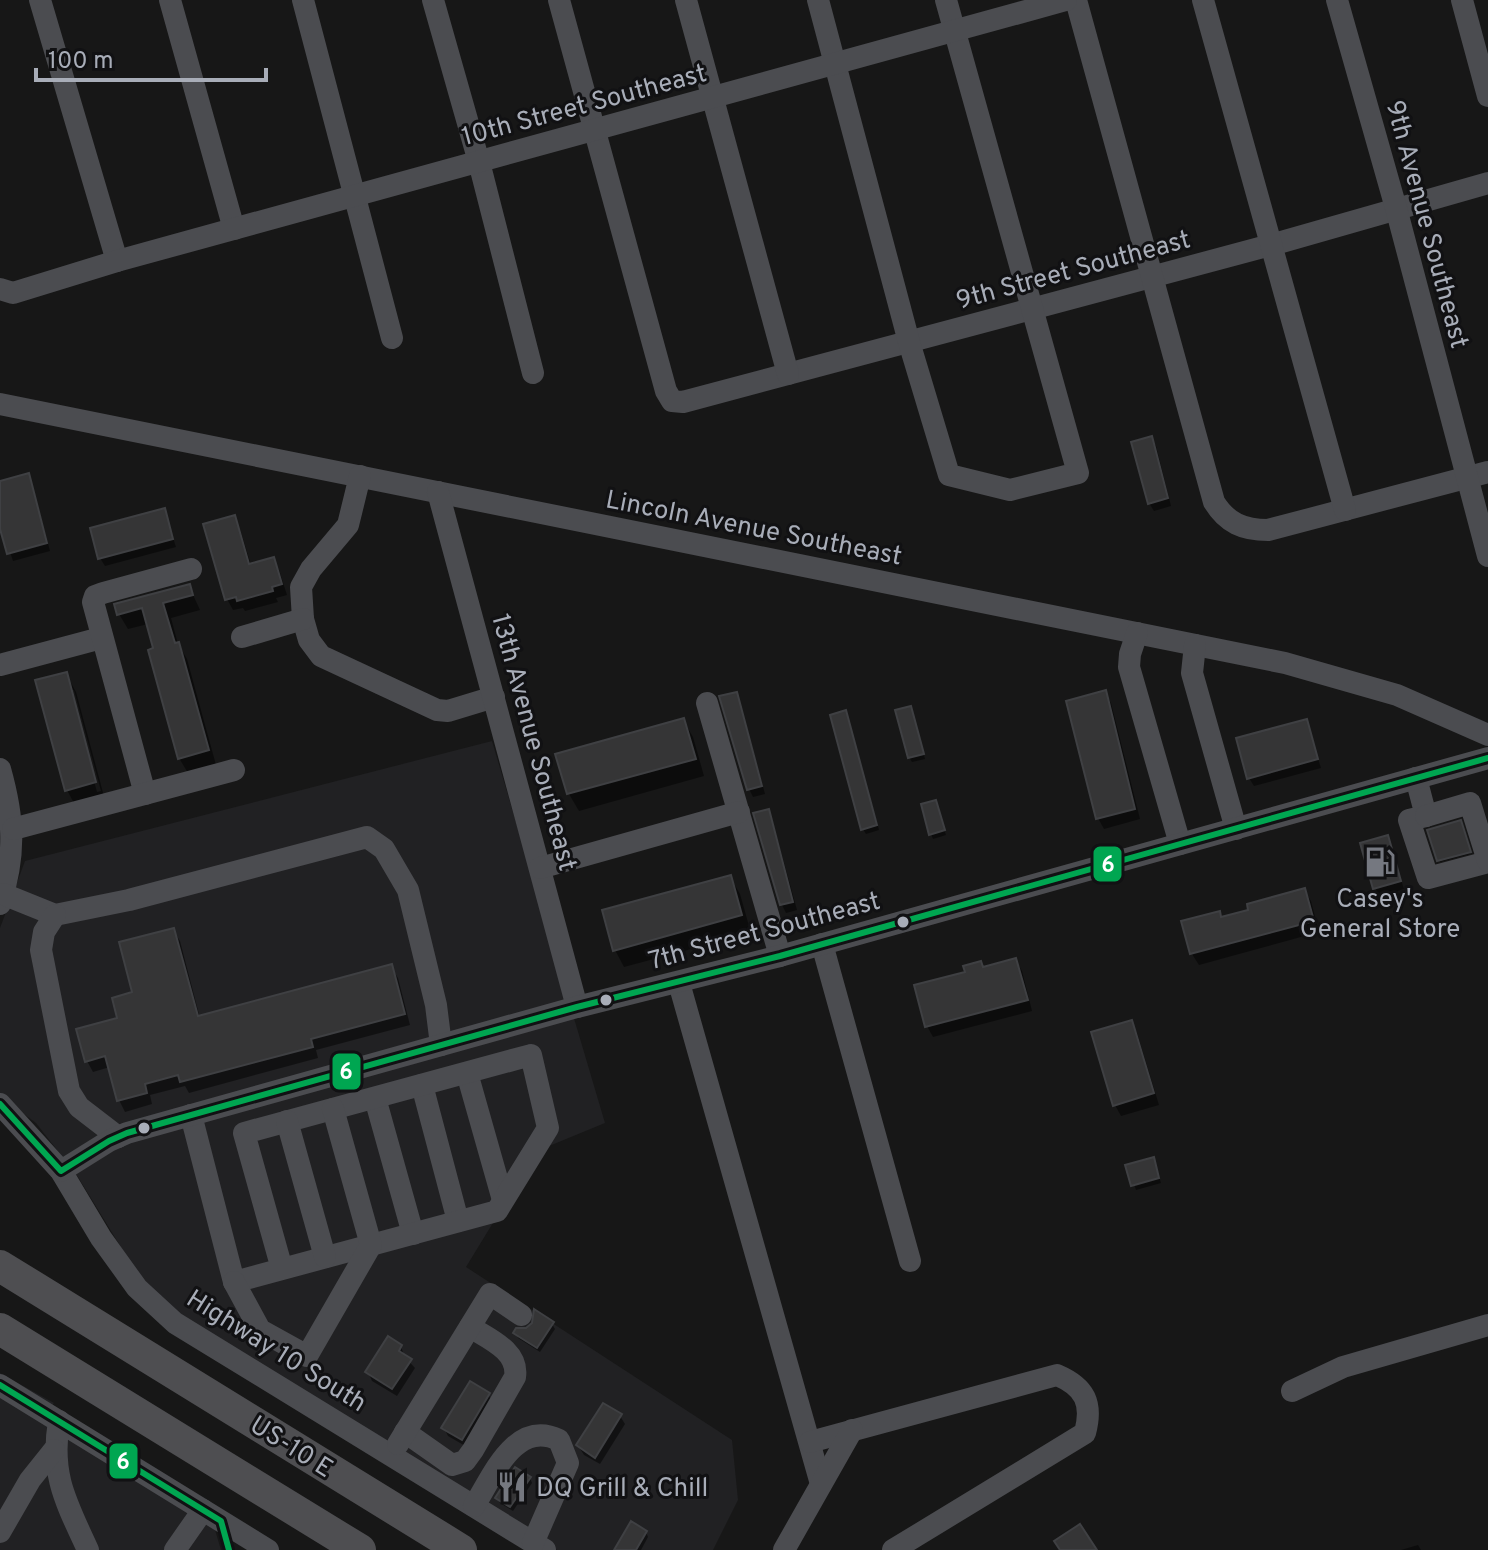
<svg xmlns="http://www.w3.org/2000/svg" width="1488" height="1550" viewBox="0 0 1488 1550" font-family="Overpass,sans-serif">
<style>
.built{fill:#212123}
.shadow{fill:#0007;fill-rule:evenodd}
.building{fill:#353536;stroke:#3f4043;stroke-width:2}
.lines{fill:none;stroke-linecap:round;stroke-linejoin:round}
.minor{stroke:#4b4c50;stroke-width:22}
.highway{stroke:#4e4e51;stroke-width:32}
.bus-1-casing{stroke:#111113;stroke-width:12}
.bus-1{stroke:#00a651;stroke-width:6}
.bus-dot{fill:#a8adb8;stroke:#111113;stroke-width:3}
.labels{text-anchor:middle;stroke-width:6;stroke-linejoin:round;paint-order:stroke}
.street-label{font-size:26px;fill:#a8adb8;stroke:#111113}
.poi-label{font-size:26px;fill:#a8adb8;stroke:#111113}
.line-badge{stroke:#111113;stroke-width:3}
.badge-label{font-size:22px;text-anchor:middle;font-weight:bold;fill:#fff}
</style>
<rect width="100%" height="100%" fill="#171717"/>
<g class="built">
<polygon points="492,741 605,1123 537,1151 466,1267 732,1440 738,1500 713,1550 557,1550 180,1319 141,1280 78,1177 36,1123 0,1096 0,928 25,861"/>
<polygon points="0,1373 54,1403 45,1416 213,1523 221,1550 0,1550"/>
</g>
<g class="shadow">
<polygon points="1151,438 1156,446 1171,506 1154,511 1149,503"/>
<polygon points="28,476 32,484 50,551 13,561 0,521 0,483"/>
<polygon points="164,510 176,547 105,566 100,558"/>
<polygon points="234,518 240,529 251,565 273,559 279,570 287,595 276,598 278,602 245,611 243,608 233,610 227,599"/>
<polygon points="189,586 200,610 171,618 178,644 187,659 216,765 188,773 179,758 148,624 128,629 119,614"/>
<path d="M66,674L76,692L105,800L76,807L67,790ZM70,690H74L101,791L97,792Z"/>
<polygon points="1105,692 1111,703 1140,819 1104,829 1098,818"/>
<polygon points="736,694 740,702 765,794 753,797 749,789"/>
<polygon points="913,713 925,759 912,762 909,757"/>
<polygon points="848,718 879,830 866,834 863,829"/>
<polygon points="683,720 693,737 704,776 579,811 569,794 558,755"/>
<polygon points="1306,721 1321,768 1254,786 1249,778"/>
<polygon points="935,802 946,835 933,839 931,834"/>
<polygon points="768,811 772,819 797,910 786,913 782,905 756,815"/>
<polygon points="1461,824 1470,854 1440,862 1430,831"/>
<polygon points="1387,837 1404,889 1380,896 1375,888"/>
<polygon points="730,877 740,894 751,933 624,967 615,950"/>
<polygon points="1304,890 1311,901 1319,932 1199,965 1192,954 1184,922 1222,919 1251,911"/>
<polygon points="173,930 180,941 200,1018 391,967 398,978 410,1025 316,1050 318,1058 189,1093 185,1086 150,1095 152,1104 125,1112 119,1100 110,1067 93,1072 87,1061 120,1019"/>
<polygon points="1015,960 1022,971 1032,1011 933,1037 927,1026 983,969"/>
<polygon points="1131,1022 1137,1033 1159,1105 1121,1116 1115,1105"/>
<polygon points="1155,1164 1161,1183 1136,1190 1128,1166"/>
<polygon points="552,1324 555,1329 540,1352 518,1338 516,1333"/>
<polygon points="401,1346 404,1356 415,1368 397,1396 372,1381 368,1372"/>
<polygon points="488,1394 493,1403 467,1447 448,1436 444,1428"/>
<polygon points="620,1416 625,1424 600,1464 584,1455 579,1447"/>
<polygon points="530,1478 532,1483 513,1511 500,1503 497,1498"/>
<polygon points="646,1532 648,1537 641,1550 617,1550"/>
<polygon points="1418,1545 1421,1550 1401,1550"/>
</g>
<g class="building">
<polygon points="1152,436 1168,498 1148,504 1131,442"/>
<polygon points="29,473 47,543 7,554 0,529 0,481"/>
<polygon points="165,508 173,539 98,559 90,528"/>
<polygon points="235,515 249,564 274,557 282,584 272,587 273,591 237,601 236,597 225,600 203,524"/>
<polygon points="190,584 193,595 163,603 175,643 179,642 209,750 178,759 148,650 153,648 142,608 117,615 114,604"/>
<polygon points="67,672 96,782 65,791 35,680"/>
<polygon points="1106,690 1135,809 1096,819 1066,701"/>
<polygon points="737,692 762,786 747,790 719,696"/>
<polygon points="911,706 924,754 908,758 895,710"/>
<polygon points="846,710 877,825 861,830 830,715"/>
<polygon points="684,718 696,759 567,794 555,754"/>
<polygon points="1307,719 1318,759 1247,779 1236,738"/>
<polygon points="936,800 945,830 929,835 921,804"/>
<polygon points="769,809 793,902 780,905 753,813"/>
<polygon points="1461,820 1471,852 1437,861 1427,830"/>
<polygon points="1388,835 1401,881 1373,889 1360,843"/>
<polygon points="731,875 742,915 613,951 602,910"/>
<polygon points="1305,888 1314,921 1190,954 1181,921 1220,911 1221,917 1248,910 1247,904"/>
<polygon points="174,928 198,1016 392,964 405,1014 311,1039 313,1047 180,1082 178,1075 145,1084 147,1093 117,1101 105,1056 85,1062 76,1029 117,1018 112,998 132,992 119,942"/>
<polygon points="1016,958 1028,1000 925,1027 914,985 965,972 963,966 981,961 983,967"/>
<polygon points="1132,1020 1154,1093 1113,1106 1091,1032"/>
<polygon points="1154,1157 1159,1178 1131,1186 1125,1165"/>
<polygon points="534,1309 554,1322 537,1348 513,1333 516,1328 526,1328 532,1323"/>
<polygon points="388,1336 402,1345 399,1351 412,1359 392,1389 365,1372"/>
<polygon points="470,1381 490,1393 462,1440 441,1428"/>
<polygon points="603,1403 622,1414 595,1458 576,1445"/>
<polygon points="515,1467 531,1477 510,1507 495,1498"/>
<polygon points="631,1521 647,1531 636,1550 614,1550"/>
<polygon points="1080,1524 1097,1550 1060,1550 1054,1541"/>
</g>
<g class="lines">
<g class="minor">
<polyline points="40,0 117,261"/>
<polyline points="170,0 234,229"/>
<polyline points="303,0 392,338"/>
<polyline points="433,0 479,162 533,373"/>
<polyline points="559,0 666,391 672,401 683,402 1271,245 1488,183"/>
<polyline points="686,0 788,374"/>
<polyline points="818,0 909,342 949,475 1010,490 1078,473 946,0"/>
<path d="M1076,0L1214,502C1227,523 1243,530 1268,530L1488,472"/>
<polyline points="1203,0 1345,510"/>
<polyline points="1337,0 1396,208 1488,556"/>
<polyline points="1462,0 1488,96"/>
<polyline points="0,289 13,293 117,261 1066,0"/>
<polyline points="0,404 1285,663 1397,695 1488,735"/>
<polyline points="360,476 348,525 311,569 301,587 303,619 309,640 321,656 437,710 448,711 494,697"/>
<polyline points="438,492 577,1007"/>
<polyline points="1137,633 1130,654 1129,667 1180,844"/>
<polyline points="242,637 303,619"/>
<polyline points="1195,645 1192,673 1236,829"/>
<polyline points="0,665 101,638"/>
<polyline points="707,703 780,956"/>
<path d="M0,769C14,819 16,854 0,904"/>
<polyline points="1416,778 1426,816 1409,820 1428,878 1488,862"/>
<polyline points="145,794 93,602 95,596 103,593 191,569"/>
<polyline points="1426,816 1470,803 1488,861"/>
<polyline points="13,829 234,770"/>
<polyline points="540,868 739,812"/>
<polyline points="3,894 55,915 129,900 367,837 384,849 408,890 436,1005 441,1045"/>
<polyline points="55,915 44,932 41,950 69,1091 79,1107 118,1137"/>
<polyline points="822,944 910,1261"/>
<polyline points="679,983 821,1484"/>
<polyline points="467,1073 503,1200"/>
<polyline points="422,1085 458,1221"/>
<polyline points="375,1098 413,1234"/>
<polyline points="0,1104 61,1171 101,1238 137,1288 175,1323 545,1550"/>
<polyline points="191,1115 234,1282 497,1211 548,1128 531,1055 244,1133 282,1269"/>
<polyline points="287,1121 325,1257"/>
<polyline points="61,1171 109,1141 127,1133 577,1007 780,956 1488,758"/>
<polyline points="234,1282 260,1330 307,1356 371,1245 333,1109"/>
<polyline points="0,1385 268,1550"/>
<polyline points="1292,1391 1343,1367 1488,1325"/>
<path d="M59,1421C50,1475 66,1502 88,1550"/>
<path d="M405,1432L452,1465L465,1461L473,1450L515,1377C519,1351 489,1339 470,1327"/>
<path d="M810,1442L1057,1375C1085,1387 1093,1403 1085,1433L893,1550"/>
<polyline points="398,1444 490,1294 521,1315"/>
<path d="M474,1506C493,1476 515,1419 559,1440L568,1463L533,1543"/>
<polyline points="0,1532 30,1480 54,1450"/>
<polyline points="175,1550 203,1510"/>
<polyline points="784,1550 852,1430"/>
</g>
<g class="highway">
<polyline points="0,1266 461,1550"/>
<polyline points="0,1329 360,1550"/>
</g>
<g class="bus-1-casing">
<g id="bus-1">
<polyline points="0,1104 61,1171 109,1141 127,1133 577,1007 780,956 1488,758"/>
<polyline points="0,1385 221,1521 229,1550"/>
</g>
</g>
<use href="#bus-1" class="bus-1"/>
</g>
<defs>
<g id="fuel-bare" transform="scale(2.4)"><path d="M-5.5-6h7V0h2V4h1.3V-2.5L3-4.5l.8-.8L6-3V5H2.5V1h-1V6h-7ZM-4.2-4.7v3.2H.2V-4.7Z" fill="#757880" stroke="#111113" stroke-width="2.5" paint-order="stroke"/></g>
<g id="restaurant-bare" transform="scale(2.4)"><path d="M-5-6h1v4h1v-4h1v4h1v-4h1v5L-1.5 .5V6h-2V.5L-5-1ZM5-6V6H3V1.5H1.5Q1.5-4 5-6Z" fill="#757880" stroke="#111113" stroke-width="2.5" paint-order="stroke"/></g>
</defs>
<g fill-rule="evenodd">
<use href="#fuel-bare" x="1380" y="862"/>
<use href="#restaurant-bare" x="512" y="1487"/>
</g>
<g class="bus-dot">
<circle cx="903" cy="922" r="7"/>
<circle cx="606" cy="1000" r="7"/>
<circle cx="144" cy="1128" r="7"/>
</g>
<g class="labels">
<g class="street-label">
<text transform="translate(584 104) rotate(-15)" y="9">10th Street Southeast</text>
<text transform="translate(1428 224) rotate(75)" y="9">9th Avenue Southeast</text>
<text transform="translate(1073 269) rotate(-15)" y="9">9th Street Southeast</text>
<text transform="translate(754 527) rotate(11)" y="9">Lincoln Avenue Southeast</text>
<text transform="translate(535 742) rotate(75)" y="9">13th Avenue Southeast</text>
<text transform="translate(764 930) rotate(-15)" y="9">7th Street Southeast</text>
<text transform="translate(277 1350) rotate(32)" y="9">Highway 10 South</text>
<text transform="translate(292 1446) rotate(32)" y="9">US-10 E</text>
</g>
<g class="poi-label">
<text x="1380" y="907">Casey's<tspan x="1380" dy="30">General Store</tspan></text>
<text x="536" y="1496" text-anchor="start">DQ Grill &amp; Chill</text>
</g>
</g>
<g class="line-badge">
<rect x="1092" y="845" width="31" height="38" rx="8" fill="#00a651"/>
<rect x="331" y="1052" width="31" height="39" rx="8" fill="#00a651"/>
<rect x="108" y="1442" width="31" height="38" rx="8" fill="#00a651"/>
</g>
<g class="badge-label">
<text x="1108" y="872">6</text>
<text x="346" y="1079">6</text>
<text x="123" y="1469">6</text>
</g>
<path d="M36 68v12h230v-12" fill="none" stroke="#a8adb8" stroke-width="4"/>
<text x="48" y="68" font-size="24" fill="#a8adb8" stroke="#111113" stroke-width="6" paint-order="stroke">100 m</text>
</svg>
